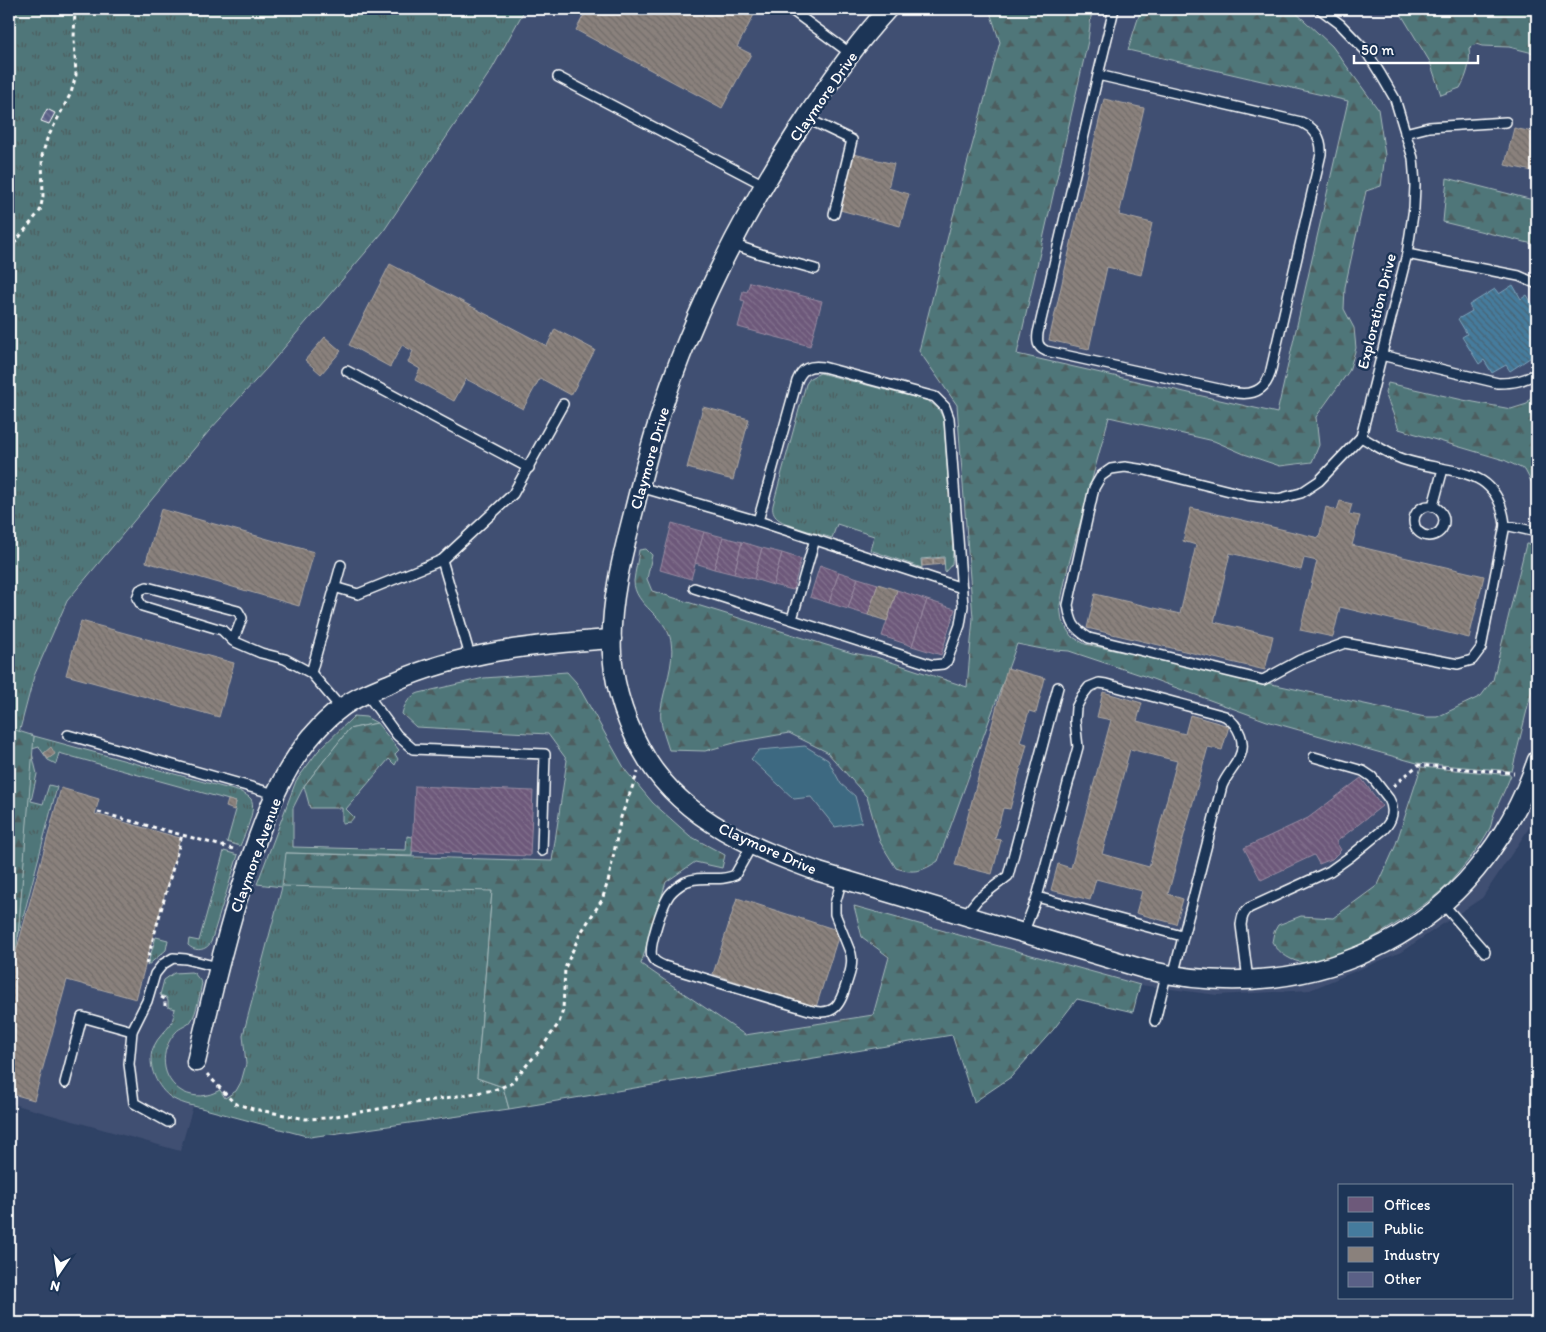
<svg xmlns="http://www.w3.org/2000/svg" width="1546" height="1332" viewBox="0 0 1546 1332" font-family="Itim,sans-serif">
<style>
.built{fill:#404f72}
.grass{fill:url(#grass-tufts);stroke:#a7babc}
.forest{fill:url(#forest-firs);stroke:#a7babc}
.water{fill:#3d6981;stroke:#8ba5b3}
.offices{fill:url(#offices-back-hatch);stroke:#998ba2}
.public{fill:url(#public-back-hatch);stroke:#7da3ba}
.industry{fill:url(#industry-back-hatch);stroke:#ada7a3;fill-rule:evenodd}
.building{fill:url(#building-back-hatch);stroke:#fff}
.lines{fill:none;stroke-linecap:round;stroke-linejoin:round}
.service-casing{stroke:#fff;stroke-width:12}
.minor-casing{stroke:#fff;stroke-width:21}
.path{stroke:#fff;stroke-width:3;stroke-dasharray:4 4;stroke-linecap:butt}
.service{stroke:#1d3557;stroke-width:9}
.minor{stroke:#1d3557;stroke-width:18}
.labels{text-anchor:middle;stroke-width:5;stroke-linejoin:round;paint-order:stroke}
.street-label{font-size:16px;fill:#fff;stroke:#1d3557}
</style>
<defs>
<pattern id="grass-tufts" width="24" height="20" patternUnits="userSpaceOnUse" patternTransform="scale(1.25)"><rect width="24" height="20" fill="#4f7679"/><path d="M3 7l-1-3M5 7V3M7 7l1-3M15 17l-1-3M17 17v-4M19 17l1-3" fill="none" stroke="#4d5d5e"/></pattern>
<pattern id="forest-firs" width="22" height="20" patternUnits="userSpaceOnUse" patternTransform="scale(1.25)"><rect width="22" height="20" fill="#4f7679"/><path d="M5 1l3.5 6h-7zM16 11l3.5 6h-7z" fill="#4d5d5e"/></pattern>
<pattern id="offices-back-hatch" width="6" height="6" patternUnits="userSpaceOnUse" patternTransform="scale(1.25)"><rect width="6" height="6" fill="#6d597a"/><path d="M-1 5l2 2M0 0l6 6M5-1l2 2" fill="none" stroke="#83728e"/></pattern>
<pattern id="public-back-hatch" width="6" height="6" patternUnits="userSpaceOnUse" patternTransform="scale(1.25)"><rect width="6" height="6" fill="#457b9d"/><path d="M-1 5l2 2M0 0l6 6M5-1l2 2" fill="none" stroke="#486474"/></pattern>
<pattern id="industry-back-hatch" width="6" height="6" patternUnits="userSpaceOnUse" patternTransform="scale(1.25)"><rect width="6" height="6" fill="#8a817c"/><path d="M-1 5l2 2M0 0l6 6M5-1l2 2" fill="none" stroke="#716c69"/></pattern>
<pattern id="building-back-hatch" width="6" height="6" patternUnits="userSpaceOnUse" patternTransform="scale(1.25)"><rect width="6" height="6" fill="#5a6086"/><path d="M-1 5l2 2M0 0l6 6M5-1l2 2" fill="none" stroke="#737898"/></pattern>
</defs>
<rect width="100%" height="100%" fill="#2f4265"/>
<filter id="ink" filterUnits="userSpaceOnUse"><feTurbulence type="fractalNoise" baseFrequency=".02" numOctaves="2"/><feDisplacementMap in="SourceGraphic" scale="10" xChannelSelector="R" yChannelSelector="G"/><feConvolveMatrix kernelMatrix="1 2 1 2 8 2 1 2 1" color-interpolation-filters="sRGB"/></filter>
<g filter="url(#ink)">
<polygon class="built" points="525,9 838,9 851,16 856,9 1537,9 1537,816 1482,898 1401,952 1310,990 1217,995 1140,985 854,907 862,937 889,957 873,1015 745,1035 641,964 666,882 695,862 725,855 690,836 653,803 626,771 571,675 566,672 484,678 419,693 417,727 548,734 567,760 553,861 412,856 282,886 243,1035 246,1064 241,1082 236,1091 228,1097 220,1101 193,1106 180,1151 9,1103 9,833 18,737 34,676 67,601 209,431 266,369 383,232 492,69"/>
<g class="grass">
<polygon points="9,9 525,9 492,69 383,232 266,369 209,431 67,601 34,676 18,737 9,833"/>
<path d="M820,373L925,400C936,404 941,411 944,422L953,552L952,564L945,572L944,557L921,559L922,568L870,550L874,536L837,524L832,538C819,534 787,526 778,519C773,515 772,510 773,505L806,384L810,378Z"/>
<path d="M354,716L366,717L377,723L349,729L304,786L293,808V847L406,850L407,836L413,837L412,856L286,853L492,891L477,1078L503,1087L509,1109L310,1137L186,1104C180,1102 174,1100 169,1096C155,1085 146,1061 154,1046C158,1037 165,1032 171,1024C173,1020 174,1013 175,1009L168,1007V1001L166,997L160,995L164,980L174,973L191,972L194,973L202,983C200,992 197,1013 191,1021C188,1026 180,1027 176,1032C159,1050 160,1079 183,1092C196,1098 207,1097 220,1090L225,1098L236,1091L241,1082L246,1064L243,1035L282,887L257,884L296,781L318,751Z"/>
<path d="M34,736L241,792C244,794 249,796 251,799C257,809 244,836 240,846L227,842L236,810H234L236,802L59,753L56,764L48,760L39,747L32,749Z"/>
<polygon points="32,753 37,774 31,801 43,804 49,785 57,787 18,937"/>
<path d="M224,851L238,855L211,942C206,951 195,952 188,945L189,939L199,941Z"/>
<polygon points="156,937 168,940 166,950 147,966"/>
</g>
<g class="forest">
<path d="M982,9H1092L1088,41L1017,354L1277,413L1348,101L1128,50L1141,9H1292L1332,46L1378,109L1385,155L1381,186L1366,191L1345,287L1344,309L1354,328L1356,348L1349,371L1316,417L1319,445L1312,462L1280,466L1244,454L1214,441L1109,417L1068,567L1060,605L1062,621L1071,636L1085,644L1425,717H1437L1481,696L1493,680L1526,544L1537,545V669L1512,771L1417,763L1267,721L1147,677L1069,651L1042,649L1017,644L938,861C923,871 914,874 896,868L880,842L867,797L827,752L789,733L738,742L705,751L669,750C665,737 659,723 661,709C664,686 675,665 671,641C666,615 634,606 634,581C635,571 638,560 639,550L646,549L652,555L647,579L652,591L852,653L876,657L967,687L973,618L957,405L919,351L952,220L1000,42L990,12Z"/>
<path d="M1398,9H1537V54L1509,47L1482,46L1476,44L1469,48C1471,63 1467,76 1460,88L1441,95L1430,62Z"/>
<polygon points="1447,178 1537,201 1537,245 1443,222"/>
<polygon points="1388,383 1463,400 1511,409 1527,404 1537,386 1537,493 1525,470 1504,460 1399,429 1385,393"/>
<path d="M567,672L576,682L626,771L653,803L690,836L725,855L722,868L695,862L666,882L641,964L745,1035L873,1015L889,957L862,937L854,906L1140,985L1133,1012L1077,999L1053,1030L1011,1077L974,1102L952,1035L509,1109L503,1087L477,1078L492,891L282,886L286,853L552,861L567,760L548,734L416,727L402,714C404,704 410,696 419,693L484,678Z"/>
<polygon points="377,723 399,750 395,754 398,759 395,765 389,759 346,809 354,817 350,822 342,823 342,808 310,808 304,786 349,729"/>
<polygon points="9,728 34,736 17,947 9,978"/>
<path d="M1421,767L1511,775C1506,788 1499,801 1494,814C1492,818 1492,824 1490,828C1480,847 1465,865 1451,881C1431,905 1338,965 1307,963C1291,962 1280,954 1272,942L1274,932L1278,925L1301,916L1333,918L1378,885L1395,847Z"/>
</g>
<polygon class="water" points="805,746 828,760 841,784 855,796 862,822 835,827 811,797 794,799 751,759 759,750"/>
<g class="offices">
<polygon points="750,282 822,301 810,346 738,327 745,301 741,300 743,291 747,292"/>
<polygon points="672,523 704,532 691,579 660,570"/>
<polygon points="704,532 723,537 714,569 695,563"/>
<polygon points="723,537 742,542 734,574 714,569"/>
<polygon points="742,542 762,548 754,579 734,574"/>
<polygon points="762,548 782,553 773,585 754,579"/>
<polygon points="782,553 801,559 793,590 773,585"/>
<polygon points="820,565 839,572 829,603 810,597"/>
<polygon points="839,572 858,578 848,609 829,603"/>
<polygon points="858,578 878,584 868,615 848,609"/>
<polygon points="897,590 927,600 912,646 882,636"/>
<polygon points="927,600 955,609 941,655 912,646"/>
<polygon points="1361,778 1382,806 1336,842 1341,850 1332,859 1319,864 1314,855 1261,880 1244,848 1308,818"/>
<polygon points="415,786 533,791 530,856 412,851"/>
</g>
<polygon class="public" points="1513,285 1521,299 1527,295 1537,312 1537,345 1533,348 1536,354 1510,371 1506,365 1492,373 1484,360 1479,364 1462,337 1467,334 1458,319 1472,311 1469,305 1495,289 1499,294"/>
<g class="industry">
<polygon points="587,9 665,9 671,12 673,9 701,9 708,13 711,9 757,9 737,47 751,54 722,108 576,30"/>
<polygon points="1104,99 1144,108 1119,215 1152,223 1141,275 1107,267 1089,349 1049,340"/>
<polygon points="1514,128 1537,133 1537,172 1505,165"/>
<polygon points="854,154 894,164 888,188 909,194 900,226 840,210"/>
<polygon points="390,264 547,346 555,329 595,350 571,395 540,378 523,409 466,379 454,401 415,380 420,369 408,362 413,351 402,345 390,367 349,345"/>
<polygon points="325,337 341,351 321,374 305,360"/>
<polygon points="703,407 749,419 733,480 687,468"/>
<polygon points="1340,501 1352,504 1349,514 1360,516 1352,545 1484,576 1469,638 1340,607 1333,637 1300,630 1317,561 1304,558 1301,570 1230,553 1214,622 1273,636 1265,670 1087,628 1095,594 1180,614 1196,545 1183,541 1191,508 1319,538 1326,507 1337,510"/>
<polygon points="161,509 314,552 299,606 146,562"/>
<polygon points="943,558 944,564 933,565 933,559"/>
<polygon points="933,559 933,565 922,566 922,560"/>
<polygon points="878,584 897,590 887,621 868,615"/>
<polygon points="81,621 234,663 219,717 66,675"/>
<polygon points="1007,668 1045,678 1036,713 1029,711 1020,742 1027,744 1010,809 1003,808 995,839 1001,840 992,874 955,865"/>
<path d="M1103,692L1142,703L1137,721L1185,734L1190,715L1229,726L1222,750L1208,747L1168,894L1183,899L1176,924L1136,913L1142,891L1096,879L1090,900L1051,890L1058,864L1071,868L1111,720L1097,717ZM1130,749L1177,761L1149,867L1102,854Z"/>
<polygon points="51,747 55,754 48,759 44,753"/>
<polygon points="61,788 99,799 95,814 180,838 136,999 67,980 34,1100 9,1093 9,978"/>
<polygon points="228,800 236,802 234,810 226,807"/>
<polygon points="737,898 840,931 816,1007 713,974"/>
</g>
<polygon class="building" points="47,109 55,113 49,124 41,121"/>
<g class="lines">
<g class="service-casing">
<g id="service">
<polyline points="790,9 851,54"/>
<path d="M1320,9L1340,24L1366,51L1381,75L1395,99L1413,158L1415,185L1414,208L1407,254L1361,437C1374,444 1388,454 1402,459C1447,475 1498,462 1505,525L1537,532"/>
<path d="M1098,75L1038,333C1037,341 1037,347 1046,351L1237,393C1253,395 1265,390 1270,374L1321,154C1322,139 1315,128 1301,122L1098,75L1114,9"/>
<polyline points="558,77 764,185"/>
<polyline points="806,118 852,140 834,214"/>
<polyline points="1405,133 1429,127 1506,122"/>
<polyline points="732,244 761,254 815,269"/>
<polyline points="1407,254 1519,276 1537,284"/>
<path d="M1381,355L1498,383C1513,383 1524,381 1537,373"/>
<polyline points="347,371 529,468"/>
<path d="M1361,437L1319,481L1301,493L1278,499L1246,495L1145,470L1125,467L1111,469L1101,476L1094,488L1068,605C1071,623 1073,628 1089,638L1263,680L1300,660L1345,643L1458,664L1472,660L1481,648L1505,525"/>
<polyline points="640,487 758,521 962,588"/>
<polyline points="1433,506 1443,469"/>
<circle cx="1429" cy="521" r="15"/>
<polyline points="442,560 470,656"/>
<polyline points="334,587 358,594 442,560 513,494 563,404"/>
<path d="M694,588L932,665L943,664L947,661L960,625L963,606L949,418L945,407L935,397L823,367C810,365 802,368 797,381L758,521"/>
<polyline points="792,619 815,539"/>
<polyline points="233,641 242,618 238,611 147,587 140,590 137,598 142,606 222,630 233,641 261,653 285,659 311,673 341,708"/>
<polyline points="311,673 341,565"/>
<polyline points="366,693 397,735 413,749 545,754 542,851"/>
<polyline points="68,735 275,794"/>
<path d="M752,845L735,875C719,883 701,874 685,882C680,885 674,889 670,894C663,903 648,947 652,957C654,962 659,964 664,966L809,1010C835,1017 840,1005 847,982C850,973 853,964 851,954L835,914V904L842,879"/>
<polyline points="1037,897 1182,936"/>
<polyline points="1443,904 1485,952"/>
<polyline points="964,916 978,899 1008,876 1058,687"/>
<path d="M1023,934L1037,897L1078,747L1075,721L1076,708L1082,696L1089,687L1099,683L1106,684L1225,716C1239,725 1247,743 1239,758C1234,768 1226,776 1222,786L1173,976"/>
<path d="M1248,980L1241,925C1242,917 1243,913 1249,908L1330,871L1351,856L1384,829C1392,821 1395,810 1389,799L1372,777L1363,771L1314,757"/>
<polyline points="1155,1021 1166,975"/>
<polyline points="65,1083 82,1017 132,1031"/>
<polyline points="168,1122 134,1103 129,1064 132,1031 147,1001 155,974 163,964 173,958 186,959 218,967"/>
</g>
</g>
<g class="minor-casing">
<g id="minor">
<path d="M888,9C854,46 825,88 798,130C739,222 689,320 657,425C648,453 641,482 634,510C622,556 609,606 612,654C615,692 628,729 648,761C687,822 754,848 819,872L1147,970C1318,1010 1479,930 1537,760"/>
<path d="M196,1062C211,999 225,937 245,876C264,815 288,748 341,708C356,697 374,690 391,683C462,652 535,644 612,639"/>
</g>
</g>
<g class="path">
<polyline points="9,250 40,211 43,196 42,156 47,139 71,93 76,75 74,39 75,9"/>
<polyline points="1393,786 1418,765 1514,773"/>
<polyline points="98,812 237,850"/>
<polyline points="146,964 182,835"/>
<polyline points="161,997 165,999 165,1006"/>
<polyline points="207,1074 234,1103 253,1109 306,1119 324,1118 494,1090 510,1084 540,1050 559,1023 563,1010 565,968 580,934 602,900 609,878 621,817 638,772"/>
</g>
<use href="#service" class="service"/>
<use href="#minor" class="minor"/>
</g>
</g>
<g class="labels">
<g class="street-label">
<text transform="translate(823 96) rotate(-55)" y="6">Claymore Drive</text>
<text transform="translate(1376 311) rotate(-76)" y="6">Exploration Drive</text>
<text transform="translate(649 458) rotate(-74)" y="6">Claymore Drive</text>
<text transform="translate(768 848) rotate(24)" y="6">Claymore Drive</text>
<text transform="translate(255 855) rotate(-70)" y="6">Claymore Avenue</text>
</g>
</g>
<rect width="1546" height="1332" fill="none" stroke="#1d3557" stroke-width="30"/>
<rect x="15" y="15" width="1516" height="1302" fill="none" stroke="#fff" stroke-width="2" filter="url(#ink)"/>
<rect x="1338" y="1184" width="175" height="115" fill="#1d3557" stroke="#77869a"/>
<rect x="1348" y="1197" width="25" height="15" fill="#6d597a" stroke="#77869a"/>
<text x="1384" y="1210" font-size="15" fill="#ffffff">Offices</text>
<rect x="1348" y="1222" width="25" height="15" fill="#457b9d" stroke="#77869a"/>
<text x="1384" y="1234" font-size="15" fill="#ffffff">Public</text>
<rect x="1348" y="1247" width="25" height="15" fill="#8a817c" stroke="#77869a"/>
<text x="1384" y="1260" font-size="15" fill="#ffffff">Industry</text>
<rect x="1348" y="1272" width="25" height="15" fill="#5a6086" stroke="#77869a"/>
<text x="1384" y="1284" font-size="15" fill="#ffffff">Other</text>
<g transform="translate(58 1274) rotate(193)" stroke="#1d3557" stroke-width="4" paint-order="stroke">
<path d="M0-4L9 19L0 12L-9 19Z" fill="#ffffff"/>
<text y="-8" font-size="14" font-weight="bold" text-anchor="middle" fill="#ffffff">N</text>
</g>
<path d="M1354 55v8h124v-8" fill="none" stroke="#ffffff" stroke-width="2.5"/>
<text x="1361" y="55" font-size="15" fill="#ffffff" stroke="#1d3557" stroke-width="4" paint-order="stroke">50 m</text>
</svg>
